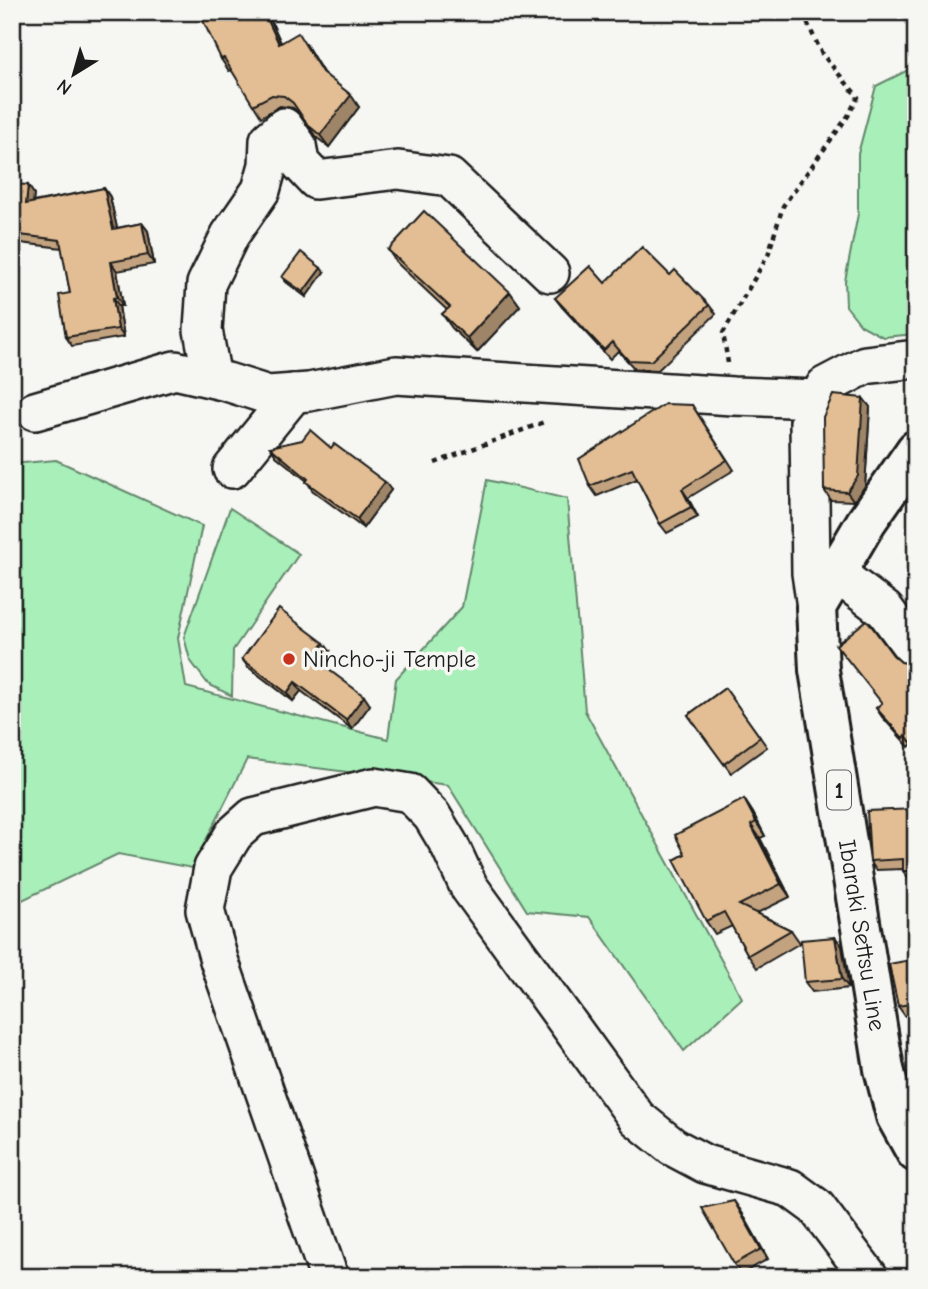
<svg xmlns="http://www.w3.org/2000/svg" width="928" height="1289" viewBox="0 0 928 1289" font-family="'Comic Neue',sans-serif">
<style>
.green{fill:#a9efba;stroke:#62866b;stroke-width:2}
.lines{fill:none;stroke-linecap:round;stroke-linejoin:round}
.minor-casing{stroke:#1c1c1c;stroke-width:42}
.primary-casing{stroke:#1c1c1c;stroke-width:44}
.path{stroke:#1c1c1c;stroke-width:4.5;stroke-dasharray:5 5;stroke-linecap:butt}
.minor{stroke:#f6f6f2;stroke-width:37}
.primary{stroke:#f6f6f2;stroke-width:38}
.wall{fill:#c3a37f;stroke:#1c1c1c;stroke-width:2}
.shaded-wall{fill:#9f8568;stroke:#1c1c1c;stroke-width:2}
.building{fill:#e3be94;stroke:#1c1c1c;stroke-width:2}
.poi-dot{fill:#c8321e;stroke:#f6f6f2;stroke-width:2.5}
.labels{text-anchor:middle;stroke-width:7;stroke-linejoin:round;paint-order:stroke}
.shield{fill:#f6f6f2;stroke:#5d5d5c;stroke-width:2}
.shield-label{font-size:23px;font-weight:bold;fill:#1c1c1c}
.poi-label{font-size:24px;fill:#1c1c1c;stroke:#f6f6f2;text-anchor:start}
.street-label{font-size:24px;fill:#1c1c1c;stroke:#f6f6f2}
</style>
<rect width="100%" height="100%" fill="#f6f6f2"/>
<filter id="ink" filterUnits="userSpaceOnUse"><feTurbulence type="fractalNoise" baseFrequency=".0143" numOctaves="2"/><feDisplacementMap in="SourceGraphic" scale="14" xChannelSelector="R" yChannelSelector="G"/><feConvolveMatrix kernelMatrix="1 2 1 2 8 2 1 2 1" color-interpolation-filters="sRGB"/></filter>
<g filter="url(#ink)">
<g class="green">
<polygon points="916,66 916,334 883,337 861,325 846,306 845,281 858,214 858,154 876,86"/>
<polygon points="56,460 202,526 178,638 186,687 388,739 396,679 462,607 487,480 567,499 585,711 742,998 684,1051 589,917 527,911 448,785 247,759 192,868 118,854 12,905 12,464"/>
<polygon points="230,508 299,554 233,650 232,696 208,684 190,660 184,637"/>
</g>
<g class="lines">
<g class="minor-casing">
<g id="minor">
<polyline points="212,378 203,330 206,284 230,235 261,190 268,165 269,140 284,127 297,145 300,163 316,180 398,170 449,177 550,273"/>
<polyline points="35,411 175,370 227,382 268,395 309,392 396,375 733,396 819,399"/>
<polyline points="232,469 294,393"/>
<polyline points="836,573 885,610 916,652"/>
<polyline points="816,607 811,573 809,422 825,386 865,365 916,359"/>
<polyline points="329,1277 219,960 205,910 213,868 234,834 253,817 374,787 410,793 432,816 450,846 469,887 637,1118 673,1147 705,1164 790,1188 816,1207 869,1277"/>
</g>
</g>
<g class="primary-casing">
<g id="primary">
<path id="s1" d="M916,450L866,522L816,607L819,670L884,1069L896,1116L916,1152"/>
</g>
</g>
<g class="path">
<polyline points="728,363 723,333 768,255 783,206 848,116 858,97 822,54 805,18 805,12"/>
<polyline points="435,463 544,422"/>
</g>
<use href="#minor" class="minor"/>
<use href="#primary" class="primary"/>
</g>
<g class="wall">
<polygon points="267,12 281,43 306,44 324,74 359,107 329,147 316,137 300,114 293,108 280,106 261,117 232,70 229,71 221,59"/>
<polygon points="12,184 34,194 33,202 104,188 110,197 117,228 142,223 148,231 154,264 117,271 123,306 119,306 124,337 72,346 66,337 70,293 62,248 12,242"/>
<polygon points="388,250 510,292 520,306 477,352 452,328 442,314 447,310 397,263"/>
<polygon points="324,272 306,297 286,282 282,277"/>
<polygon points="670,275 709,305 716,314 658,370 635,369 618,351 610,359 562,307 555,298 605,283"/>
<polygon points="863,398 870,407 865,486 854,501 831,500 824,490"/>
<polygon points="692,405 734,470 688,498 698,517 667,533 660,524 637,479 597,496 590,486"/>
<polygon points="270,447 331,448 391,490 363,528 312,490 307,481 276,456"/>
<polygon points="836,645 893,655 901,662 916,669 916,749 912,744 909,747 882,717 876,708 882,703"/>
<polygon points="330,651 321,664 370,705 352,729 301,691 293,701 248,667 242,659"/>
<polygon points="725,688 767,747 731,773 688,715"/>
<polygon points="744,799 753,813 765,836 760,838 790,897 757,913 791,930 800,943 757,968 748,955 732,926 715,934 706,921 685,854"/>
<polygon points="916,809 916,881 910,881 903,871 903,869 876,870 870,861"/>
<polygon points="835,937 842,946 849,988 812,992 805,982"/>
<polygon points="916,959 916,1014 905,1016 898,1006"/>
<polygon points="741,1211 768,1259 741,1274 734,1264"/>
</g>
<g class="shaded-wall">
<polygon points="264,12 267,12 287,56 279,44"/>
<polygon points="351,95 359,107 329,147 320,135"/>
<polygon points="28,185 34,194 32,212 26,204"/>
<polygon points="104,188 110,197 119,237 113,229"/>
<polygon points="142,223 148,231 154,264 148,255"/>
<polygon points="111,262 117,271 123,306 117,297"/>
<polygon points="321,268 324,272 306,297 303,292"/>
<polygon points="510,292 520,306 477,352 467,338"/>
<polygon points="113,298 119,306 124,337 118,329"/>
<polygon points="863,398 870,407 865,486 854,501 847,492"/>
<polygon points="385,482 391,490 363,528 357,519"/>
<polygon points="682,489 688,498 698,517 691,507"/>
<polygon points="324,643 330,651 319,666 313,658"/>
<polygon points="295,682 301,691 293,701 287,693"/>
<polygon points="364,696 370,705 352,729 346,720"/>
<polygon points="744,799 753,813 765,836 756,822"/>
<polygon points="751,825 760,838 790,897 781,884"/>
<polygon points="835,937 842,946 849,988 842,979"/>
<polygon points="734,1201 741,1211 768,1259 761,1249"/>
</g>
<g class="building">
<polygon points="199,12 264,12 279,44 298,33 322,72 351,95 320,135 308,125 293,103 284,96 272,95 253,105 224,58 221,59"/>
<polygon points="12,184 28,185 26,204 104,188 113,229 142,223 148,255 111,262 117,297 113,298 118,329 66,337 59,295 70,293 60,240 12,234"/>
<polygon points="424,211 510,292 467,338 442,314 450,307 388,250"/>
<polygon points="642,247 670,275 675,270 709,305 651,361 628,360 612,342 604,350 555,298 590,266 605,283"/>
<polygon points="301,252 321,268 303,292 282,277"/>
<polygon points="833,395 863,398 858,476 847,492 824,490 823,417"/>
<polygon points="665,404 692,405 727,460 682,489 691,507 660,524 632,469 590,486 579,459"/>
<polygon points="310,430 331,448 334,444 385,482 357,519 306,482 308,479 270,447 302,440"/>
<polygon points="279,609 324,643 313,658 364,696 346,720 295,682 287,693 242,659"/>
<polygon points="867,620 893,655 901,662 912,664 916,669 916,748 905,735 903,738 876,708 882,703 836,645"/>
<polygon points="725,688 760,737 724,764 688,715"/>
<polygon points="744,799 756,822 751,825 781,884 739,905 791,930 748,955 724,912 706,921 674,860 685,854 675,835"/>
<polygon points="916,809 916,871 903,871 903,859 870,861 867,811"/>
<polygon points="835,937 842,979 805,982 801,940"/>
<polygon points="916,959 916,1003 898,1006 889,964"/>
<polygon points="734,1201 761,1249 734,1264 702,1208"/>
</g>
</g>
<circle class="poi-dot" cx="289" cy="659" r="7"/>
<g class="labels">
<rect class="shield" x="827" y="770.5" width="24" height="39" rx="5"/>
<g class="shield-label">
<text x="839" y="798">1</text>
</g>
<g class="poi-label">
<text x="303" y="667">Nincho-ji Temple</text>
</g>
<g class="street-label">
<text dy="8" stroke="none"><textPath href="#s1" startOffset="518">Ibaraki Settsu Line</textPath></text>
</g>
</g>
<rect width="928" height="1289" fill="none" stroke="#f6f6f2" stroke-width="42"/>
<rect x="21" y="21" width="886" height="1247" fill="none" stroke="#1c1c1c" stroke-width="2.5" filter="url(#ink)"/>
<g transform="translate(74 74) rotate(217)" stroke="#f6f6f2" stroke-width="5" paint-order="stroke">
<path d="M0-5L12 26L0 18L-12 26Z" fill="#1c1c1c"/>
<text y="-10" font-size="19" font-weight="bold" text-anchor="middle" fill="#1c1c1c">N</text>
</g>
</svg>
